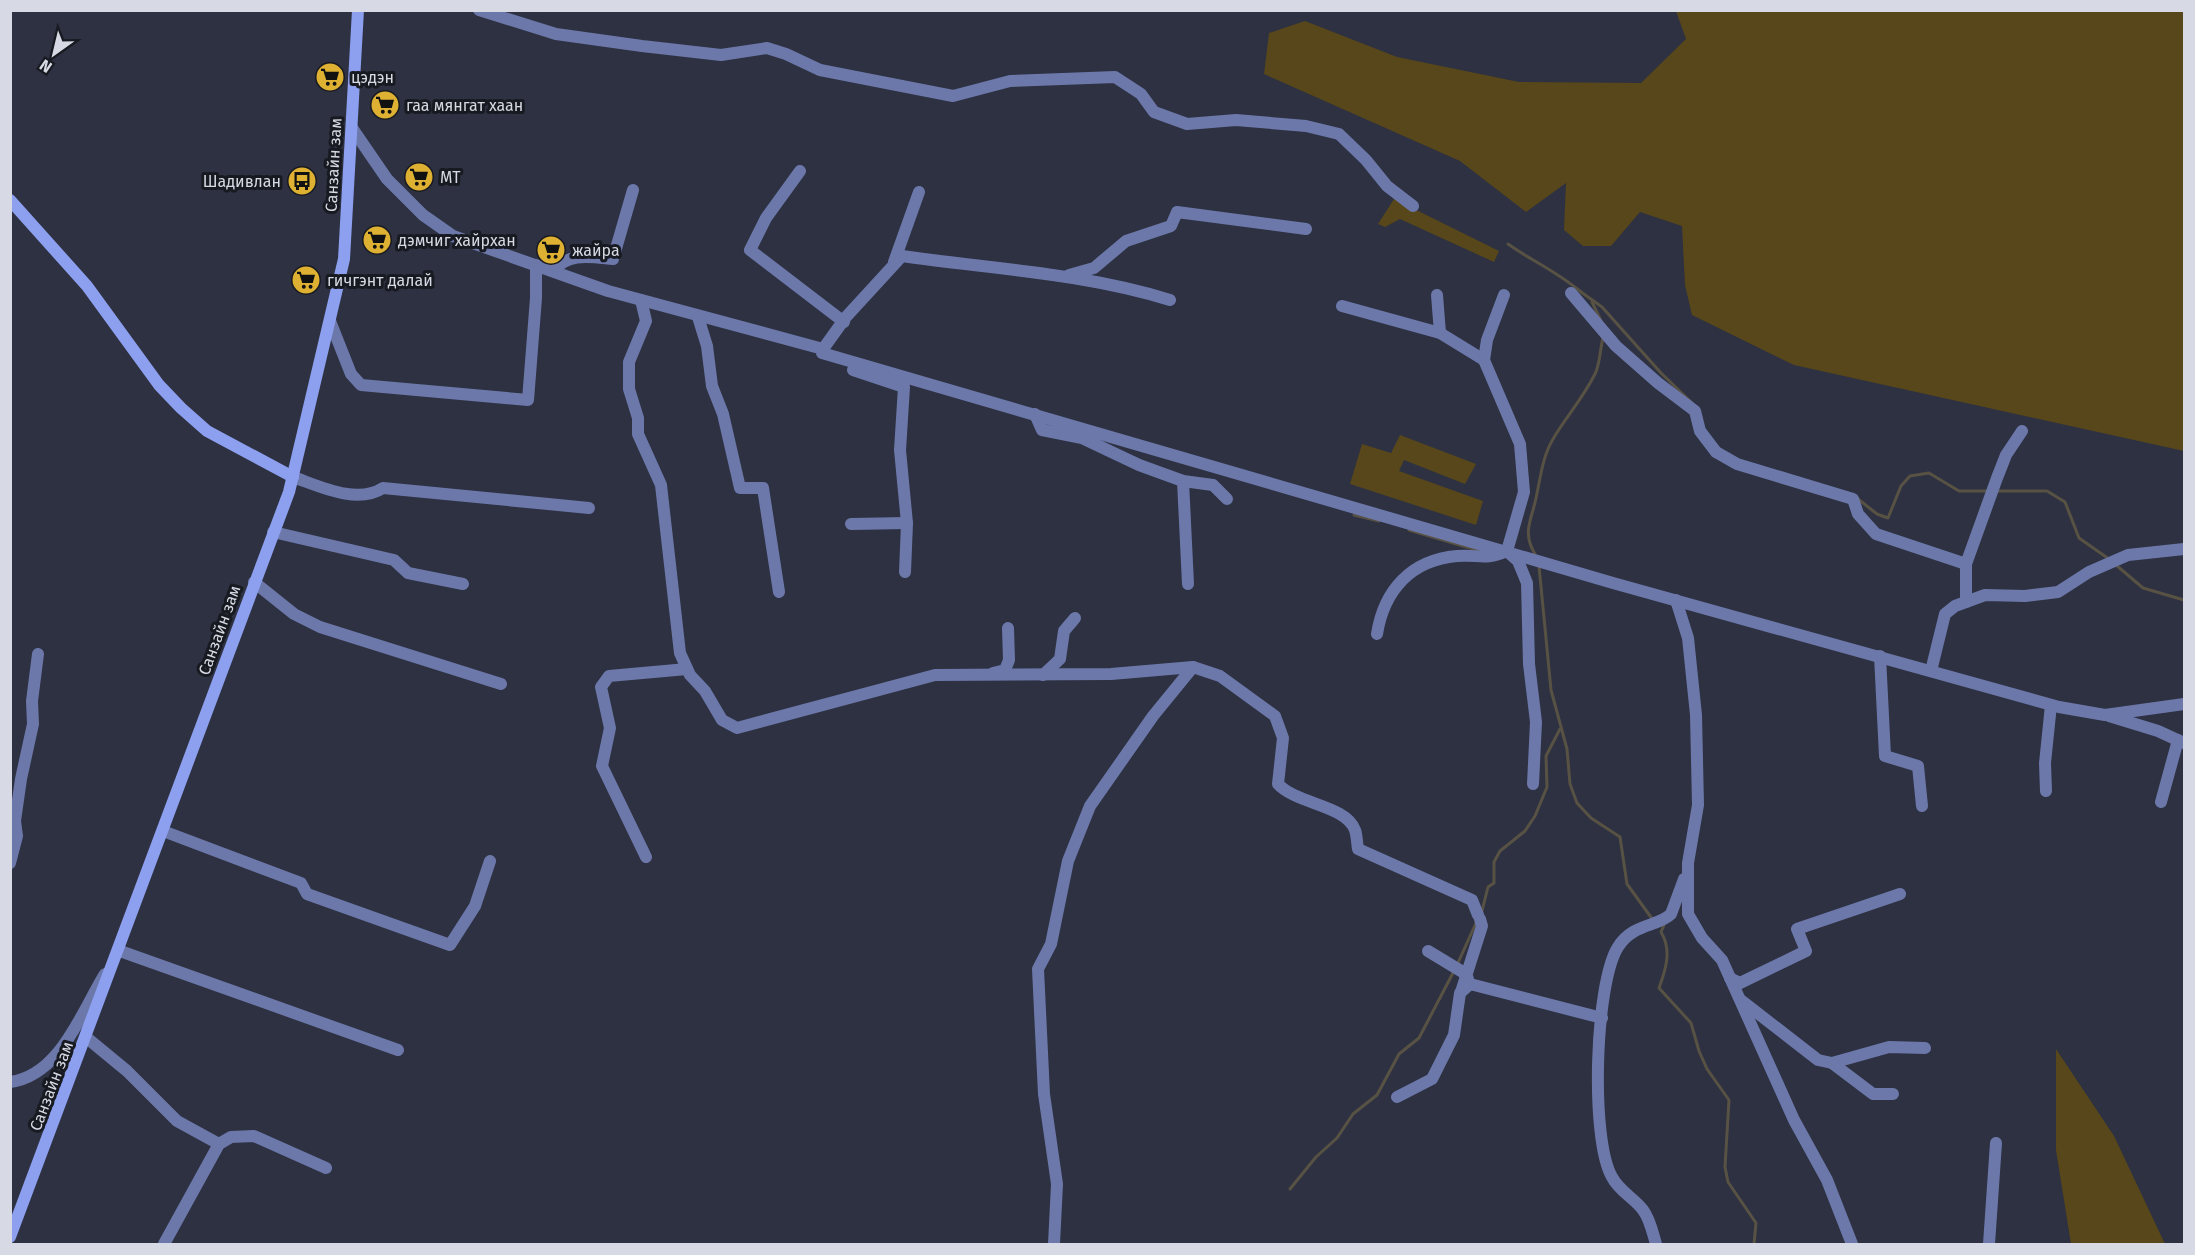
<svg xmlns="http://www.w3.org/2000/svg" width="2195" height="1255" viewBox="0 0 2195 1255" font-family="'Fira Sans',sans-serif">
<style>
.green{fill:#58471a}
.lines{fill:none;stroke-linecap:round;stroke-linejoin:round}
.stream{stroke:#585244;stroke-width:3}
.street{stroke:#6c78aa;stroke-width:12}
.secondary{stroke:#8d9fef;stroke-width:12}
.labels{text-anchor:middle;stroke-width:6;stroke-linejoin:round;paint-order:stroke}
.poi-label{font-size:16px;fill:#d7dae4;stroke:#181a21;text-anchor:start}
.street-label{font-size:16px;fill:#d7dae4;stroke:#181a21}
</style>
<rect width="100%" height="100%" fill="#2d3141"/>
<g class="green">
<polygon points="1676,11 2184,11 2184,451 1794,365 1692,315 1685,285 1682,226 1640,212 1611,246 1583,246 1564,230 1566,183 1526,212 1460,161 1264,74 1269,33 1305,21 1397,57 1519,82 1641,83 1686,39"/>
<polygon points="1394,199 1499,251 1494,262 1400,219 1385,227 1378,224"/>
<polygon points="1400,435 1476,464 1465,484 1404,460 1399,471 1483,501 1476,525 1350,484 1362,444 1391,453"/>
<polygon points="2056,1049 2114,1136 2165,1244 2071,1244 2056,1150"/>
</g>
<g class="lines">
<g class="stream">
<path d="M1508,244C1532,261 1558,272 1581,292"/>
<polyline points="1581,292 1602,307 1661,373 1691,402"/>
<polyline points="1592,302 1603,325"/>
<polyline points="1997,491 2047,491 2065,502 2079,538 2109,559"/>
<polyline points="1858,499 1877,514 1888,518 1901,486 1910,476 1929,473 1959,491 1988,491"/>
<polyline points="1354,515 1379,521"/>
<polyline points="1409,530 1480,551"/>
<path d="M1535,554C1525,538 1528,526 1533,510C1540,487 1540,461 1553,439C1566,417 1583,398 1595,374C1600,364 1600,349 1603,338"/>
<polyline points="2116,565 2143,588 2184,600"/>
<polyline points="1539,566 1551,690 1567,749 1570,784 1577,803 1591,818 1620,837 1627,884 1653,920"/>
<polyline points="1481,915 1488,887 1494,883 1494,862 1500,851 1525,831 1535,816 1547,787 1546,756 1560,729"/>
<path d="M1664,925L1661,932C1672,950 1666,969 1659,988L1691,1023L1699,1051L1707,1069L1729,1100L1725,1167L1728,1182L1756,1223L1754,1244"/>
<polyline points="1457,965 1476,923"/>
<polyline points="1290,1189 1316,1157 1337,1138 1353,1114 1377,1095 1399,1054 1419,1038 1454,971"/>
</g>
<g class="street">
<polyline points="479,10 556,34 642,46 721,55 767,48 786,54 820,70 953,96 1010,81 1115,77 1141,94 1154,112 1187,124 1236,120 1306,126 1339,134 1366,160 1387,186 1413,206"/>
<polyline points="352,128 387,179 423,215 453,236 608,291 823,349 822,353 1613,583 2059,707 2105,715 2184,704"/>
<polyline points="800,171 766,218 750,250 844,322"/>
<polyline points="894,262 919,192"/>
<path d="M553,271C568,252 591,257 613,259L633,190"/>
<polyline points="1069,275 1094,268 1126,241 1171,226 1177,212 1306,229"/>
<polyline points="1571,293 1616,346 1658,383 1695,411 1700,431 1716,452 1737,464 1853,499 1858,514 1876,534 1966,564"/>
<polyline points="1437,295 1440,333"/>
<path d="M641,300L646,321L629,362V389L638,418V434L661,485L680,653L690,675L705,691L722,720L737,728L935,675L1111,674L1193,667L1220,676L1275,716L1283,738L1278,784C1296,804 1346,805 1355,830C1357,836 1357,843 1358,849L1472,900L1478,915"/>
<polyline points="1342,306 1440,333 1484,360"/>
<polyline points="698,317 707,346 712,386 723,414 740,488 763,488 779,592"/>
<polyline points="330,321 351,374 361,385 528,400 536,298 536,265"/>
<path d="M823,349L846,317L902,256C992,269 1083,273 1170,300"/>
<polyline points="853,370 904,387 900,450 907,523 905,572"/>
<polyline points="1035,414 1042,430 1082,438 1139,465 1183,481 1213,485 1227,499"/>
<path d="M293,477C319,486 357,505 383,488L589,508"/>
<polyline points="1183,481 1188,584"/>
<polyline points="851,524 907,523"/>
<polyline points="273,532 394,560 408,573 463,584"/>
<polyline points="1508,552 1518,561 1527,583 1529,664 1536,722 1533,784"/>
<polyline points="254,582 294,614 320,627 501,684"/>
<polyline points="1676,600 1688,638 1696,715 1698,805 1688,863 1688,914 1702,938 1722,960 1794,1120 1827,1180 1852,1244"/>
<polyline points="1966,602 1966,564 1997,478 2006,455 2022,431"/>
<path d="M1377,634C1384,590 1411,560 1457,556C1479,554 1484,561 1507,551L1524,492L1520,444L1484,360L1487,340L1504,295"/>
<polyline points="1880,656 1885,756 1918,766 1922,806"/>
<polyline points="1931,671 1945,614 1955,606 1985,595 2025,596 2058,592 2089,572 2128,555 2184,549"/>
<polyline points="993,673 1005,670 1009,660 1008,628"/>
<polyline points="1043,675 1060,659 1064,631 1075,618"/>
<polyline points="2109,716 2158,731 2184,743"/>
<polyline points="2046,791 2045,763 2051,705"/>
<polyline points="2161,802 2178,740"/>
<polyline points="163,831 301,883 307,894 450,945 475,906 490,861"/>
<polyline points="646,857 602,766 610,728 601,687 609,676 687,669"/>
<polyline points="10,863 17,836 15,821 21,779 33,724 32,701 38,654"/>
<polyline points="120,951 398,1050"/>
<polyline points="1428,951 1466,974 1468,979"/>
<polyline points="1730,978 1740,983 1806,951 1797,929 1900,894"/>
<polyline points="1461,992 1482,926 1480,919"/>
<polyline points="1742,1001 1818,1060 1832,1063 1889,1047 1925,1048"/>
<polyline points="87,1038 127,1071 177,1121 219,1144"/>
<polyline points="1832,1063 1873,1094 1893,1094"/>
<path d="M10,1082C60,1076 82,1011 105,974"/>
<polyline points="1397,1097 1432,1079 1454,1035 1460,993 1470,984 1602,1018"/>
<polyline points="164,1244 219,1144 231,1137 254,1136 326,1168"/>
<polyline points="1054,1244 1057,1184 1044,1094 1038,969 1051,944 1068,861 1090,806 1153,716 1193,667"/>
<path d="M1656,1244C1653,1234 1650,1219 1643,1210C1634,1198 1619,1191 1612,1177C1590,1139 1595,983 1618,947C1633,923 1658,927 1671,914L1684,879"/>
<polyline points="1989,1244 1996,1143"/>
</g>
<g class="secondary">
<polyline points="10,200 87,286 159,385 181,408 207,431 293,477"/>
<polyline points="10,1237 289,492 344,259 358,10"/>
</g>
</g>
<defs>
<g id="supermarket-disc" transform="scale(1.5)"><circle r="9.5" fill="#deb133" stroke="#181a21"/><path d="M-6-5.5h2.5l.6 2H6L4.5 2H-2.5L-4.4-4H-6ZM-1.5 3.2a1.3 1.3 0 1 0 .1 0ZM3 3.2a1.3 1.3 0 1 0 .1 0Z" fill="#111"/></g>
<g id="bus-disc" transform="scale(1.5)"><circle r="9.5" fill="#deb133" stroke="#181a21"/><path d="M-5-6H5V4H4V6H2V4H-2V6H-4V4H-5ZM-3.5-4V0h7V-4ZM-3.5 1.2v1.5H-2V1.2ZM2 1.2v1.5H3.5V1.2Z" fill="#111"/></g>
</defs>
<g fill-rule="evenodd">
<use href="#supermarket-disc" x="330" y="77"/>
<use href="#supermarket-disc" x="385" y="105"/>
<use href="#supermarket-disc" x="419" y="177"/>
<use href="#bus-disc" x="302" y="181"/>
<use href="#supermarket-disc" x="377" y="240"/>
<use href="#supermarket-disc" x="551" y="250"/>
<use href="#supermarket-disc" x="306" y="280"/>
</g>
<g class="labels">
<g class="poi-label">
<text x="351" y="83">цэдэн</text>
<text x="406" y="111">гаа мянгат хаан</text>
<text x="440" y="183">MT</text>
<text x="281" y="187" text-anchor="end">Шадивлан</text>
<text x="398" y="246">дэмчиг хайрхан</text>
<text x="572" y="256">жайра</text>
<text x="327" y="286">гичгэнт далай</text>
</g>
<g class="street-label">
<text transform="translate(333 165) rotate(-87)" y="6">Санзайн зам</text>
<text transform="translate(219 630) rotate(-70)" y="6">Санзайн зам</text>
<text transform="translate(51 1086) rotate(-69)" y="6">Санзайн зам</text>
</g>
</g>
<rect width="2195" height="1255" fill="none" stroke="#d7dae4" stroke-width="24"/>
<g transform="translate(54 54) rotate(214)" stroke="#181a21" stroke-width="4.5" paint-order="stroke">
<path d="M0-4.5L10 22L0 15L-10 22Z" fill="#d7dae4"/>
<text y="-9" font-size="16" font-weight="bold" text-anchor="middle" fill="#d7dae4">N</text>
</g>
</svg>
